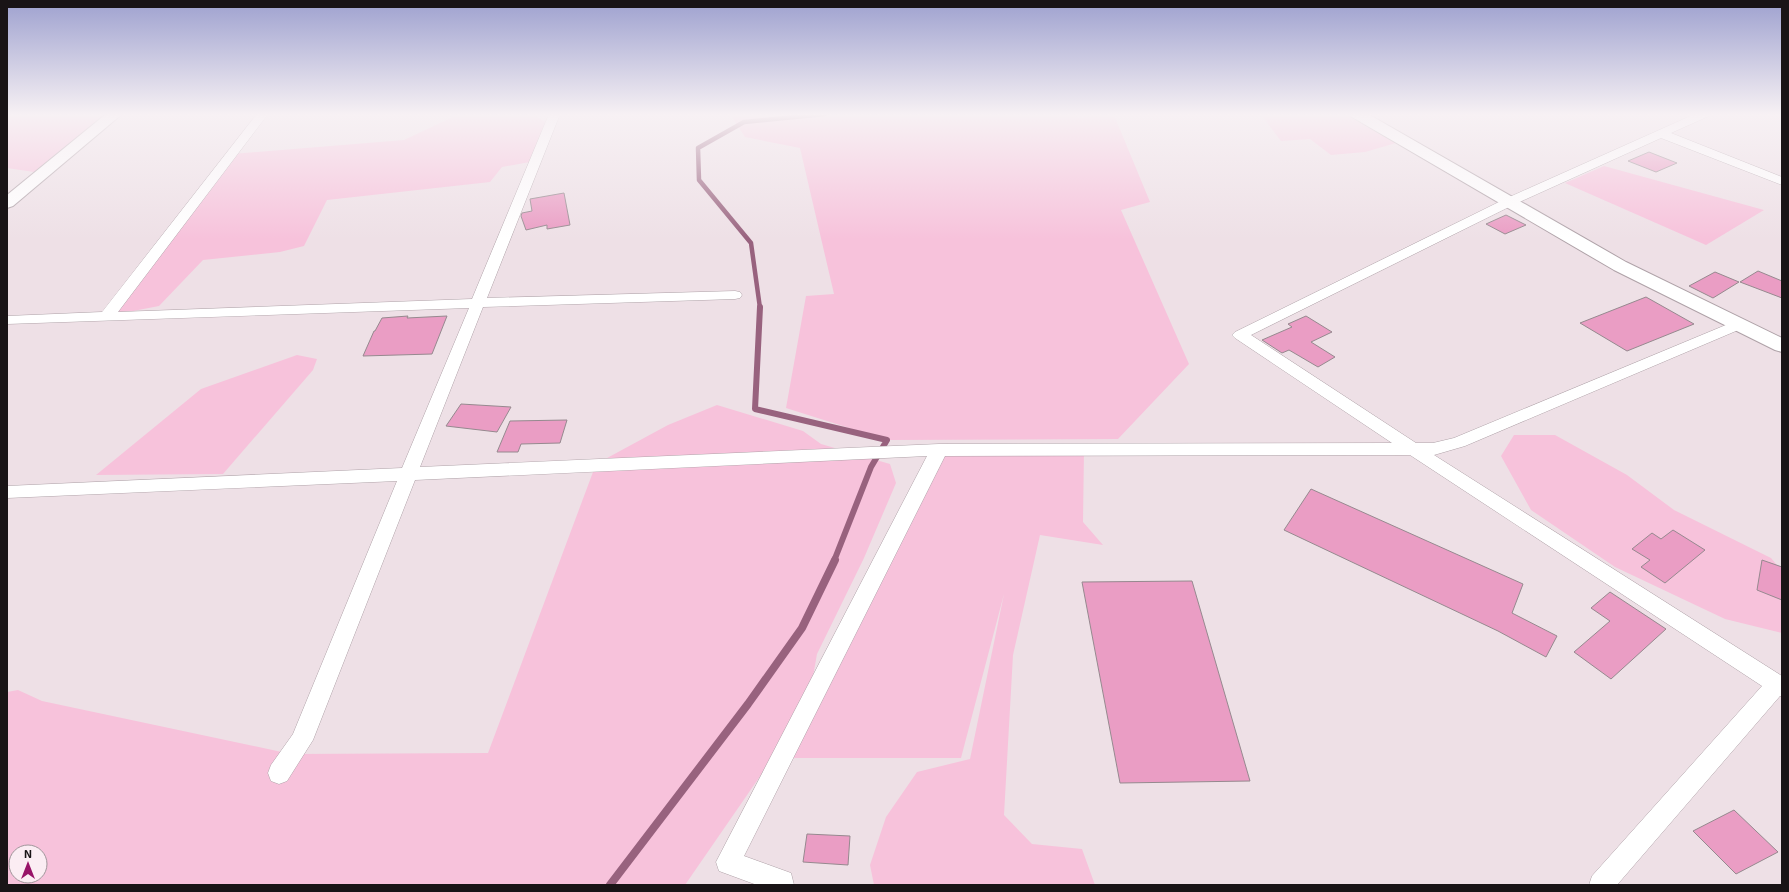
<svg xmlns="http://www.w3.org/2000/svg" width="1789" height="892" viewBox="0 0 1789 892" font-family="'Exo 2',sans-serif">
<style>
.green{fill:#f7c2db;fill-rule:evenodd}
.lines{fill:none;stroke-linecap:round;stroke-linejoin:round}
.stream-far2{stroke:#98627e;stroke-width:4.5}
.stream-far1{stroke:#98627e;stroke-width:6}
.stream{stroke:#98627e;stroke-width:8}
.building{fill:#ea9dc4;stroke:#96898f}
.street-casing{stroke:#afa2a8;stroke-width:1}
.secondary-casing{stroke:#afa2a8;stroke-width:2}
.street{fill:#fff;fill-rule:evenodd}
.secondary{fill:#fff;fill-rule:evenodd}
</style>
<rect width="100%" height="100%" fill="#eee0e6"/>
<g class="green">
<polygon points="9,114 111,114 34,172 7,168 7,115"/>
<polygon points="459,114 531,114 550,124 535,161 502,167 490,182 327,200 304,246 280,252 203,260 159,306 107,316 232,154 404,140"/>
<polygon points="730,114 1070,114 1077,118 1114,115 1150,202 1121,210 1189,364 1118,439 887,440 786,408 806,296 834,294 800,148 745,137"/>
<polygon points="1271,114 1357,114 1403,141 1365,152 1331,155 1310,139 1281,141 1262,116"/>
<polygon points="1604,166 1764,210 1706,245 1565,183"/>
<polygon points="297,355 317,359 313,370 223,474 96,475 201,389"/>
<path d="M717,405L803,431L821,444L890,464L896,483L864,558L817,654L808,705L939,450H1084L1083,522L1103,545L1040,535L1013,655L1004,815L1032,844L1082,849L1095,885H874L870,865L886,817L917,772L970,759L1004,594L961,758H781L805,711L685,885H7V692L18,690L42,701L291,754L488,753L596,464L668,425ZM16,852H40V876H16Z"/>
<polygon points="1514,435 1555,435 1627,475 1674,510 1771,558 1782,571 1782,633 1725,619 1615,567 1531,510 1501,456"/>
</g>
<g class="lines">
<polyline class="stream-far2" points="760,308 751,243 699,180 698,148 744,122 825,114"/>
<polyline class="stream-far1" points="760,307 755,409 887,440 871,467 834,561"/>
<polyline class="stream" points="610,885 748,704 802,628 835,560"/>
</g>
<g class="building">
<polygon points="1649,152 1677,163 1656,172 1628,161"/>
<polygon points="564,193 570,225 547,229 547,225 526,230 521,216 522,213 532,211 530,199"/>
<polygon points="1506,215 1526,225 1505,234 1486,224"/>
<polygon points="1758,271 1782,281 1782,298 1740,282"/>
<polygon points="1715,272 1739,282 1713,298 1689,286"/>
<polygon points="1646,297 1694,324 1627,351 1580,323"/>
<polygon points="408,316 407,318 447,316 432,354 363,356 374,331 375,331 382,318"/>
<polygon points="1306,316 1332,332 1311,342 1335,357 1318,367 1289,350 1282,353 1262,340 1292,327 1288,324"/>
<polygon points="461,404 511,407 497,432 446,426"/>
<polygon points="567,420 560,443 521,444 518,452 497,452 510,421"/>
<polygon points="1311,489 1523,584 1512,613 1557,636 1546,657 1498,631 1284,530"/>
<polygon points="1673,530 1705,550 1665,583 1641,567 1650,560 1632,549 1652,533 1661,539"/>
<polygon points="1762,560 1782,567 1782,600 1757,590"/>
<polygon points="1192,581 1250,781 1120,783 1082,582"/>
<polygon points="1610,592 1666,629 1611,679 1574,652 1610,621 1591,608"/>
<polygon points="1734,810 1778,852 1736,874 1693,831"/>
<polygon points="807,834 850,836 848,865 803,862"/>
</g>
<g class="lines">
<g class="street-casing">
<polygon id="street" points="257,114 268,114 118,312 472,299 549,114 560,114 487,298 735,291 740,292 742,295 740,298 735,299 483,307 420,467 939,444 1392,443 1235,338 1232,335 1235,332 1505,199 1695,114 1710,114 1709,116 1671,133 1782,177 1782,185 1661,138 1513,205 1251,335 1416,443 1433,443 1454,438 1733,322 1738,320 1743,322 1745,325 1743,328 1465,446 1434,455 1782,676 1782,696 1780,696 1617,885 1589,885 1592,876 1762,686 1410,455 945,456 744,856 791,873 794,885 757,885 719,871 716,862 927,456 415,480 313,740 287,781 279,784 271,781 268,773 271,765 293,734 397,481 7,498 7,486 402,468 469,308 7,324 7,316 102,312"/>
</g>
<g class="secondary-casing">
<g id="secondary">
<polygon points="106,114 122,114 13,206 7,208 7,195"/>
<polygon points="1350,114 1368,114 1626,262 1782,338 1782,352 1775,350 1614,270 1352,117"/>
</g>
</g>
<use href="#street" class="street"/>
<use href="#secondary" class="secondary"/>
</g>
<linearGradient id="sky" x2="0" y2="1"><stop stop-color="#9ea1cf"/><stop offset="0.48" stop-color="#f7f1f4"/><stop offset="1" stop-color="#f7f1f4" stop-opacity="0"/></linearGradient>
<rect width="1789" height="239" fill="url(#sky)"/>
<rect width="1789" height="892" fill="none" stroke="#191416" stroke-width="16"/>
<g transform="translate(28 864)"><circle r="19" fill="#fbedf3" stroke="#a1969b"/>
<path d="M0-3L7 15L0 10L-7 15Z" fill="#981368"/>
<text y="-6" font-size="11" font-weight="bold" text-anchor="middle" fill="#191416">N</text>
</g>
</svg>
